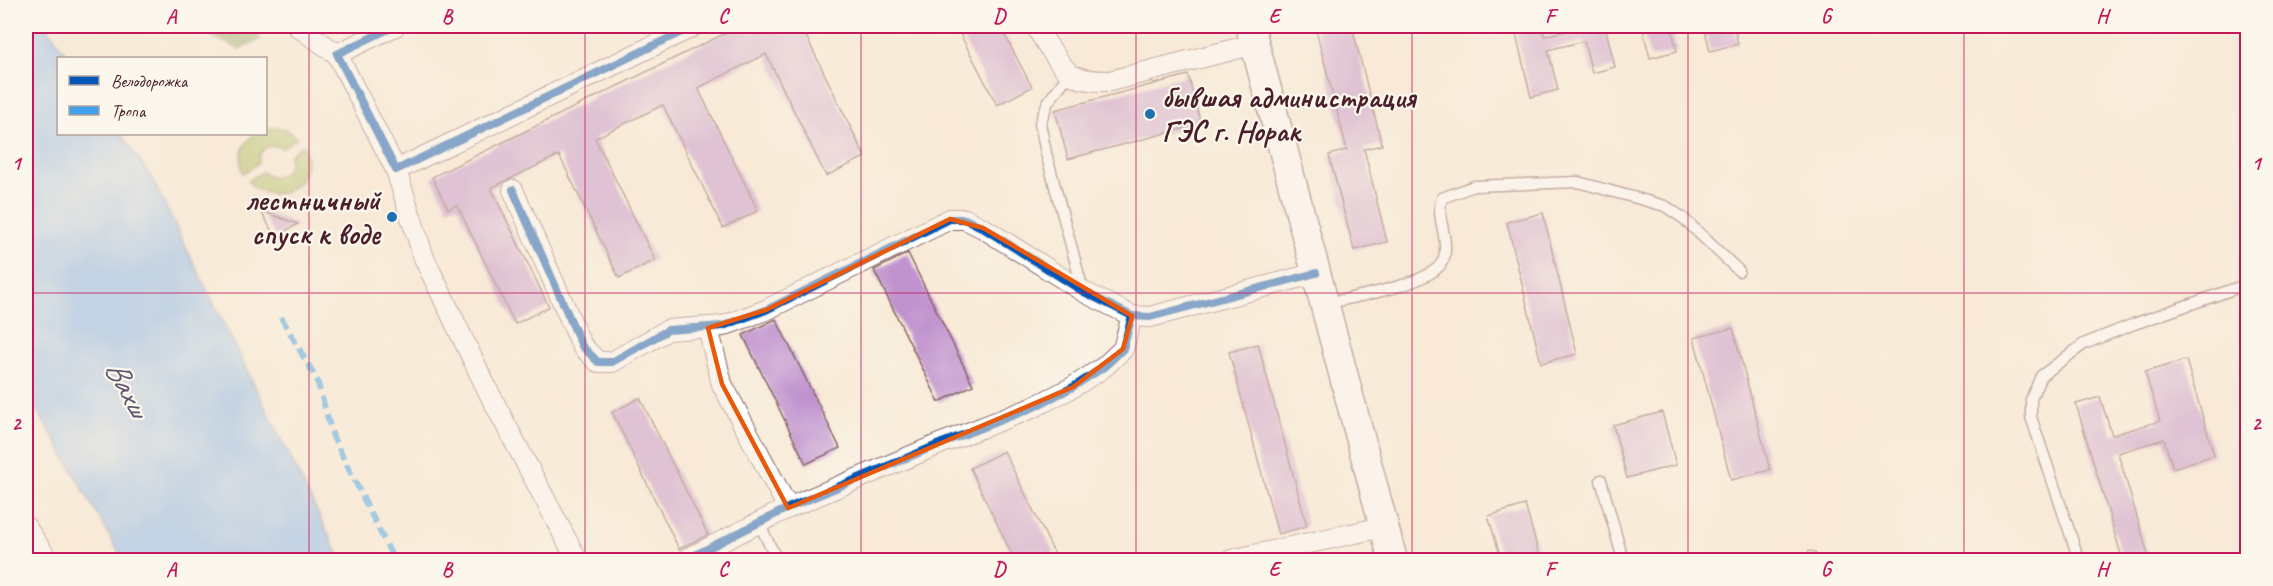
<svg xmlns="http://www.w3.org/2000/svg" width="2273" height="586" viewBox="0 0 2273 586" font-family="Caveat,sans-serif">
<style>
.green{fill:#aec064;stroke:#7c7048;stroke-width:1.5}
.forest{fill:#8aa65a;stroke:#6a6242;stroke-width:1.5}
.water{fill:#83b8f1;stroke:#666c8e;stroke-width:1.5}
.building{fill:#c093cf}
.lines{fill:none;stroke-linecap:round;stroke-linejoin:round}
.service-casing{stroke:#876667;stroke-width:13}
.minor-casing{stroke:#876667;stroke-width:22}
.secondary-casing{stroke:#876667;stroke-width:31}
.service{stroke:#fff;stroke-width:10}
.minor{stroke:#fff;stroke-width:20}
.secondary{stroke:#fff;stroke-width:28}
.quiet{stroke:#40a2eb;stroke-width:6;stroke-dasharray:12 6;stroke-linecap:butt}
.cycleway-casing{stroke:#fbf7ec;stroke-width:11}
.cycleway{stroke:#0057b8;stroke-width:8}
.marked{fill:none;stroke:#e8590c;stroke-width:4.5;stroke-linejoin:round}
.grid{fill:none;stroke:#c2185b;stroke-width:1.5;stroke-opacity:0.55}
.poi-dot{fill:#1f6fb2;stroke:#fbf7ec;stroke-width:2}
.labels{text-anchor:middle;stroke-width:4.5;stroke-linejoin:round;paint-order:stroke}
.poi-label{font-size:30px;font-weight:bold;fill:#4a1f2b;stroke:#fbf7ec;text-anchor:start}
.water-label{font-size:32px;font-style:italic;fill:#5e5570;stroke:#fbf7ec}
.neatline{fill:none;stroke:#c2185b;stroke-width:2}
.grid-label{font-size:20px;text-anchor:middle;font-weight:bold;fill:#c2185b}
</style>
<rect width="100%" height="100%" fill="#fbf7ec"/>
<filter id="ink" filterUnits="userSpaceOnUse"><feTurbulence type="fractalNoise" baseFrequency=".0167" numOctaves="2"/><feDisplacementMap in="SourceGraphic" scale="12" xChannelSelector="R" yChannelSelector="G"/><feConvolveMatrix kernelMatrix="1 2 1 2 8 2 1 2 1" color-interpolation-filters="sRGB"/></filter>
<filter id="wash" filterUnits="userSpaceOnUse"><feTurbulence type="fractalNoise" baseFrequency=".008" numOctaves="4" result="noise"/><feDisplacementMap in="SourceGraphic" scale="24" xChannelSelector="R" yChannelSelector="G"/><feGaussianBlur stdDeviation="1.35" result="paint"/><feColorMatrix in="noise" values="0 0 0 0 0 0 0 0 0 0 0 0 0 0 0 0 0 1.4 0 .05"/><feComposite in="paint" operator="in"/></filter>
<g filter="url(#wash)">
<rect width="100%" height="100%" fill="#f8ead7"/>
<g class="green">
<path d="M276,127L285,129L297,138L282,148C269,142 258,149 258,163L243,173C238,158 242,143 255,134H266V129Z"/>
<path d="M303,145C320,181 274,212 248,181L262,172L271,177C284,177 292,168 289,155Z"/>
</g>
<polygon class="forest" points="195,26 255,26 260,39 239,49 196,29"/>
<polygon class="water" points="26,26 46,26 69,58 58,58 58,134 121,134 151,177 341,560 123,560 50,431 26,394"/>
<g id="blocks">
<g class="building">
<polygon points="740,26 826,26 806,36 865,157 826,176 766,54 698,88 758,211 723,228 663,105 595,138 655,260 619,278 559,155 491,188 549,307 515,324 457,205 448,209 432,177"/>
<polygon points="956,26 1000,26 1032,87 997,105"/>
<polygon points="1315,26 1352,26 1382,145 1364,149 1387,242 1354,250 1329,155 1347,150"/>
<polygon points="1514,26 1542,26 1544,36 1586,26 1605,26 1615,67 1592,73 1584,41 1548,50 1558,90 1531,97"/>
<polygon points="1642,26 1671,26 1677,51 1650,58"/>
<polygon points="1704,26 1734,26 1738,44 1710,51"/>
<polygon points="1188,75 1201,124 1068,159 1055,110"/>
<polygon points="261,211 298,224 275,237"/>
<polygon points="1543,213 1577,354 1541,363 1507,222"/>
<polygon points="908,253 973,385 939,402 874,270"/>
<polygon points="776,319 840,448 806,464 743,335"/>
<polygon points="1733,328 1770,470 1731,480 1694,338"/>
<polygon points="1258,344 1307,526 1278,534 1229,352"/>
<polygon points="2186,360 2214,455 2173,468 2164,439 2118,453 2150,561 2123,561 2076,404 2100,397 2112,435 2160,421 2145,372"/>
<polygon points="640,398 708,535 679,549 612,412"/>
<polygon points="1662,412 1676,465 1627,478 1613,425"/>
<polygon points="1004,451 1058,561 1015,561 970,468"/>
<polygon points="1525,505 1541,561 1502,561 1488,516"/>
</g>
</g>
</g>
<g filter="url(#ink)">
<use href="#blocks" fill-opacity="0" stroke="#876667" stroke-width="1.5"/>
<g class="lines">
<g class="service-casing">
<g id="service">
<polyline points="1070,73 1048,102 1040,123 1046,153 1083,290"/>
<path d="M1324,304C1349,298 1431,285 1442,262C1444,259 1445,252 1445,249C1446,231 1436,215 1442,198L1474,186L1578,182L1665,206L1683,218L1739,271"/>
<polyline points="1601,480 1623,560"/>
<polyline points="759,523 777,560"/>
<polyline points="1811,557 1812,560"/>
<polyline points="2079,560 2031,417 2031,399 2041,376 2084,344 2134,324 2248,284"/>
</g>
</g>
<g class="minor-casing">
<g id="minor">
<polyline points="297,26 337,54"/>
<polyline points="395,26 337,54 396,170 694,26"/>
<path d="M1036,26C1041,36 1060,65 1069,73C1080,81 1098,81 1110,81L1255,44"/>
<polyline points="396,170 424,258 488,391 577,560"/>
<polyline points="513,190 582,346 598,362 612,362 668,330 723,326 766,310 950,219 965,219 983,228 1084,292 1132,316 1150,317 1316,273"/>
<polyline points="708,328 722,384 788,508"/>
<polyline points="26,527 48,560"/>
<polyline points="685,560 788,508 942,443 1032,408 1073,387 1104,367 1123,349 1132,316"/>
<polyline points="1231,560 1383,527"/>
</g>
</g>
<g class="secondary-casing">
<polyline id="secondary" points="1250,26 1393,560"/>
</g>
<use href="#service" class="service"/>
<use href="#minor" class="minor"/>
<use href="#secondary" class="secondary"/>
<polyline class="quiet" points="281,317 317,380 333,437 394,560"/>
<g class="cycleway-casing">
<g id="cycleway">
<polyline points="395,26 337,54 396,170 694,26"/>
<polyline points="513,190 582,346 598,362 612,362 668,330 723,326 766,310 950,219 965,219 983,228 1084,292 1132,316 1150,317 1316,273"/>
<polyline points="685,560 788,508 942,443 1032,408 1073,387 1104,367 1123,349 1132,316"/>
</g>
</g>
<use href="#cycleway" class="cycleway"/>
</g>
</g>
<path d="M0 0H2273V586H0ZM950,219L983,228L1132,316L1123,349L1073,387L788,508L722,384L708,328L766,310Z" fill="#f8ead7" fill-opacity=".55" fill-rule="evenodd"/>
<path class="marked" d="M950,219L983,228L1132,316L1123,349L1073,387L788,508L722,384L708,328L766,310Z"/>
<path class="grid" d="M309,26V560M585,26V560M861,26V560M1136,26V560M1412,26V560M1688,26V560M1964,26V560M26,293H2248"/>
<g class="poi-dot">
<circle cx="1150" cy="114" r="6"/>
<circle cx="392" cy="217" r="6"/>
</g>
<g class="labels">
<g class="poi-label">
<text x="1162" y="107">бывшая администрация<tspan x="1162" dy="34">ГЭС г. Норак</tspan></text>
<text x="380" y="210" text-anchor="end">лестничный<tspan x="380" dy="34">спуск к воде</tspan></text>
</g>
<g class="water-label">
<text transform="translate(128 388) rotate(62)" y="11">Вахш</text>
</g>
</g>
<rect width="2273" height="586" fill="none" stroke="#fbf7ec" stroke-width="66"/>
<rect x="57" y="57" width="210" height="78" fill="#fbf7ec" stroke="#b4a19f" stroke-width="1.5"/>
<rect x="69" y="76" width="30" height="9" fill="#0057b8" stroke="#b4a19f" stroke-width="1.5"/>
<text x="111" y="87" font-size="18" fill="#4a1f2b">Велодорожка</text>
<rect x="69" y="106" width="30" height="9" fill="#40a2eb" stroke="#b4a19f" stroke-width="1.5"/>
<text x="111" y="117" font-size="18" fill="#4a1f2b">Тропа</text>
<rect x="33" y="33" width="2207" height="520" class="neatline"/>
<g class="grid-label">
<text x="171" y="23">A</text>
<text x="447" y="23">B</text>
<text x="723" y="23">C</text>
<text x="999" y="23">D</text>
<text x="1274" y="23">E</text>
<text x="1550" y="23">F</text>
<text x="1826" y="23">G</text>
<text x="2102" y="23">H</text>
<text x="16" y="170">1</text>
<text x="2256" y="170">1</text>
<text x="16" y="430">2</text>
<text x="2256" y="430">2</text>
<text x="171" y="576">A</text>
<text x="447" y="576">B</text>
<text x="723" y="576">C</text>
<text x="999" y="576">D</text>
<text x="1274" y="576">E</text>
<text x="1550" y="576">F</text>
<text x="1826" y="576">G</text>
<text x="2102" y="576">H</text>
</g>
</svg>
